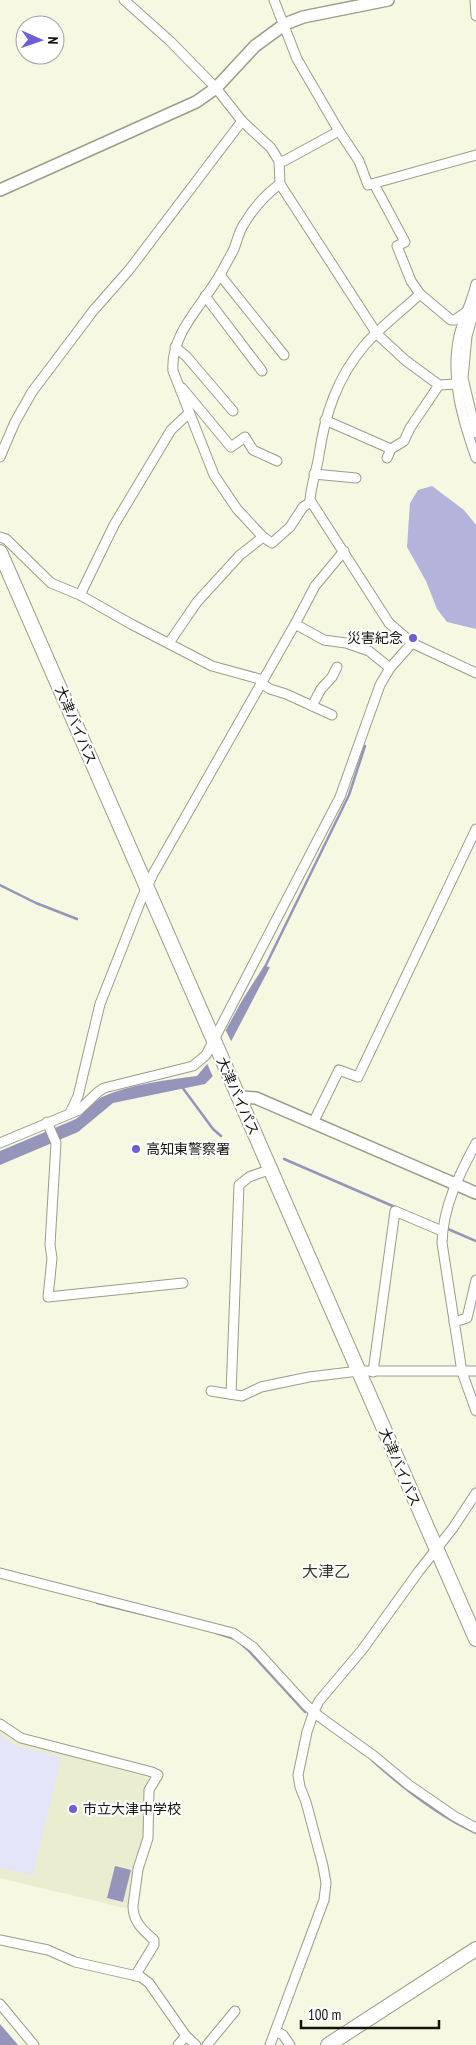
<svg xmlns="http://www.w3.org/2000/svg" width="476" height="2045" viewBox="0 0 476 2045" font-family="'PT Sans Narrow','Noto Sans JP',sans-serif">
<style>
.built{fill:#eaedcf}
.green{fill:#e5e5fa}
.forest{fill:#b3b3db}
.water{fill:#9595bc}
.pier{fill:#f6f8e2}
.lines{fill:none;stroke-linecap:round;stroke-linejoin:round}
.stream{stroke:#9595bc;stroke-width:2.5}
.minor-casing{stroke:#9a9d88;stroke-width:11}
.tertiary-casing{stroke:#9a9d88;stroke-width:14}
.secondary-casing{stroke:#9a9d88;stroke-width:16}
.minor{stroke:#fff;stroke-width:9}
.tertiary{stroke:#fff;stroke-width:11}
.secondary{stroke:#fff;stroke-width:14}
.poi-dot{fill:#6e5ed8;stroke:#fff;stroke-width:2}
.labels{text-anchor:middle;stroke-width:4.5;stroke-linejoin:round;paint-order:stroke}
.poi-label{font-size:14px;fill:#14140d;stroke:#fff;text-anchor:start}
.street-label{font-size:14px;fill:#14140d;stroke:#fff}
.quarter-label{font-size:16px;fill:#363826;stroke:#fff}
</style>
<rect width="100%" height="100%" fill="#f6f8e2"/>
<polygon class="built" points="0,1730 17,1742 150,1778 146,1790 145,1835 135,1868 129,1909 0,1878"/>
<polygon class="green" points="0,1735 16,1746 61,1757 33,1875 0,1868"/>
<polygon class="forest" points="432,486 464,510 476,525 476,629 447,622 437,609 426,581 407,547 410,503 418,490"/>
<g class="water">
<path d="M264,966L270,967L213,1076L205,1084L113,1103L78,1132L0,1165V1151L76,1119C85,1113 93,1102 102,1097C131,1084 166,1080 197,1076L207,1064L243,999Z"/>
<polygon points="115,1866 131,1870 123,1902 107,1898"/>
<polygon points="0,2024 18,2045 0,2045"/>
</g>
<polygon class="pier" points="224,1027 232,1043 214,1079 206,1061"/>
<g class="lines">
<g class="stream">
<polyline points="0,885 36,903 77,919"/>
<polyline points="265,967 349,795 365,746"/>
<polyline points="182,1087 213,1129 221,1136"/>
<polyline points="284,1159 395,1207"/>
<polyline points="448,1229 476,1241"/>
<polyline points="97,1603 158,1618"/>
<polyline points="216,1633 235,1639"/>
<polyline points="239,1642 248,1650 305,1712"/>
<path d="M373,1761C404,1789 438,1816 476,1833"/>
</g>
<g class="minor-casing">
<g id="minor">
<polyline points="124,0 170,41 216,88 242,121 271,148 279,161 280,184 377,334 405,360 439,385 457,384"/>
<polyline points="274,0 297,59 339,131 359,161 368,185 476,155"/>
<polyline points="475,0 476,16"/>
<polyline points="279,161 284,161 339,131"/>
<polyline points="374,184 405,242 397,246 411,281 420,294"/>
<polyline points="220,275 284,355"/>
<path d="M476,284C472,302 463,318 459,336C450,378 462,418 476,458"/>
<polyline points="205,296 262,371"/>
<polyline points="476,305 467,336 463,378 476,433"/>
<path d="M466,312L455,320H451L420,294C402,311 380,327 364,346C337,378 325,414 319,455C317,470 311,484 310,500L389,623L412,643L476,673"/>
<polyline points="175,347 186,356 233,411"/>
<polyline points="182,388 231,447 245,437 253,450 277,461"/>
<polyline points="325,420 391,449"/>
<polyline points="0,457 15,422 32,392 93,311 129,270 242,121"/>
<polyline points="387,458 391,449 404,441 410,428 439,385"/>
<polyline points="314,474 356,478"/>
<polyline points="0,537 6,539 51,583 80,595 131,624 212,666 263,680"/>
<polyline points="263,537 272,543 290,527 303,507 311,502"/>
<polyline points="80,595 114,525 171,430 189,413"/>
<polyline points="295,624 324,640 346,643 369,651 390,668"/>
<path d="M169,643L197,602L240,555L263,537L237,509L214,475L173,371C170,333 204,304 221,273C225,265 230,257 234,249C237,241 239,231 244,224C253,209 266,194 280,184"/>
<polyline points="261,683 270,689 286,694 332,715"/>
<polyline points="312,706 321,689 332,677 337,667"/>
<polyline points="70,1113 78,1096 100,1004 141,900 153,874 295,624 315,586 344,551"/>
<polyline points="47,1122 56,1143 50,1245 52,1258 48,1297 183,1283"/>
<polyline points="313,1123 339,1070 358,1077 476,829"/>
<polyline points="0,1143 79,1110 98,1092 104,1088 193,1066 206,1055 340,797 380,685 390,668 412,643"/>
<path d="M476,1143C459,1175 443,1206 442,1243L462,1372L476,1411"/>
<polyline points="454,1322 467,1318 476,1280"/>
<polyline points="373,1372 395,1211 442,1231"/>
<polyline points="211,1391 242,1396 261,1387 309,1377 359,1371 476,1371"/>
<polyline points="231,1394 239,1185 249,1177 271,1169"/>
<polyline points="0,1573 233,1633 253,1647 306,1705 320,1717 374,1756 409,1785 454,1816 476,1828"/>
<path d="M0,1724L21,1738L152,1772L158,1775L149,1790L148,1838L138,1869L133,1906C133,1922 143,1930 154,1940V1945L135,1976"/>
<polyline points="0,1940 48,1950 75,1962 141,1977 149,1983 186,2036 178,2045"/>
<polyline points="0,2004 34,2045"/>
<polyline points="276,2031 283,2035 290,2045"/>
<polyline points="186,2036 196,2045"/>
<polyline points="207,2045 235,2011"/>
<polyline points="270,2045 324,1900 326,1883 323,1866 306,1802 300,1787 298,1775 307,1732 314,1711 319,1701 362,1650 419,1571 453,1528 476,1493"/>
</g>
</g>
<g class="tertiary-casing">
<g id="tertiary">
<polyline points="0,190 196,102 216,88 255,46 285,24 303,17 388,0"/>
<polyline points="240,1097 256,1098 476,1193"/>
</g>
</g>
<g class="secondary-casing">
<g id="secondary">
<polyline points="0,552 476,1639"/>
<polyline points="328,2045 476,1949"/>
</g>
</g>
<use href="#minor" class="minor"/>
<use href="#tertiary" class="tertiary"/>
<use href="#secondary" class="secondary"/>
</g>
<g class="poi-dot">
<circle cx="413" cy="638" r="5"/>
<circle cx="136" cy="1149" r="5"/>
<circle cx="73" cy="1809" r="5"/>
</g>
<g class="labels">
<g class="poi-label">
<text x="403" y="643" text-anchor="end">災害紀念</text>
<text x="146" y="1154">高知東警察署</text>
<text x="83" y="1814">市立大津中学校</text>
</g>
<g class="street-label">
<text transform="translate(76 725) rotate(67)" y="5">大津バイパス</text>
<text transform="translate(238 1096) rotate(66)" y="5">大津バイパス</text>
<text transform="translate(400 1467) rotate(67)" y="5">大津バイパス</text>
</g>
<g class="quarter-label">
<text x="326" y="1577">大津乙</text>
</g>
</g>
<g transform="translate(40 40) rotate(92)"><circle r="24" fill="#ffffff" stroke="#a1a19e"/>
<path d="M0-4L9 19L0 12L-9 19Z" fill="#6e5ed8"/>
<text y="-8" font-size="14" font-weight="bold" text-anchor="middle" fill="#14140d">N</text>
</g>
<path d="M301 2020v8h138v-8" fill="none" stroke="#14140d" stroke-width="2.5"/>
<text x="308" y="2020" font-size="15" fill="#14140d" stroke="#ffffff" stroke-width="4" paint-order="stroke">100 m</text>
</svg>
